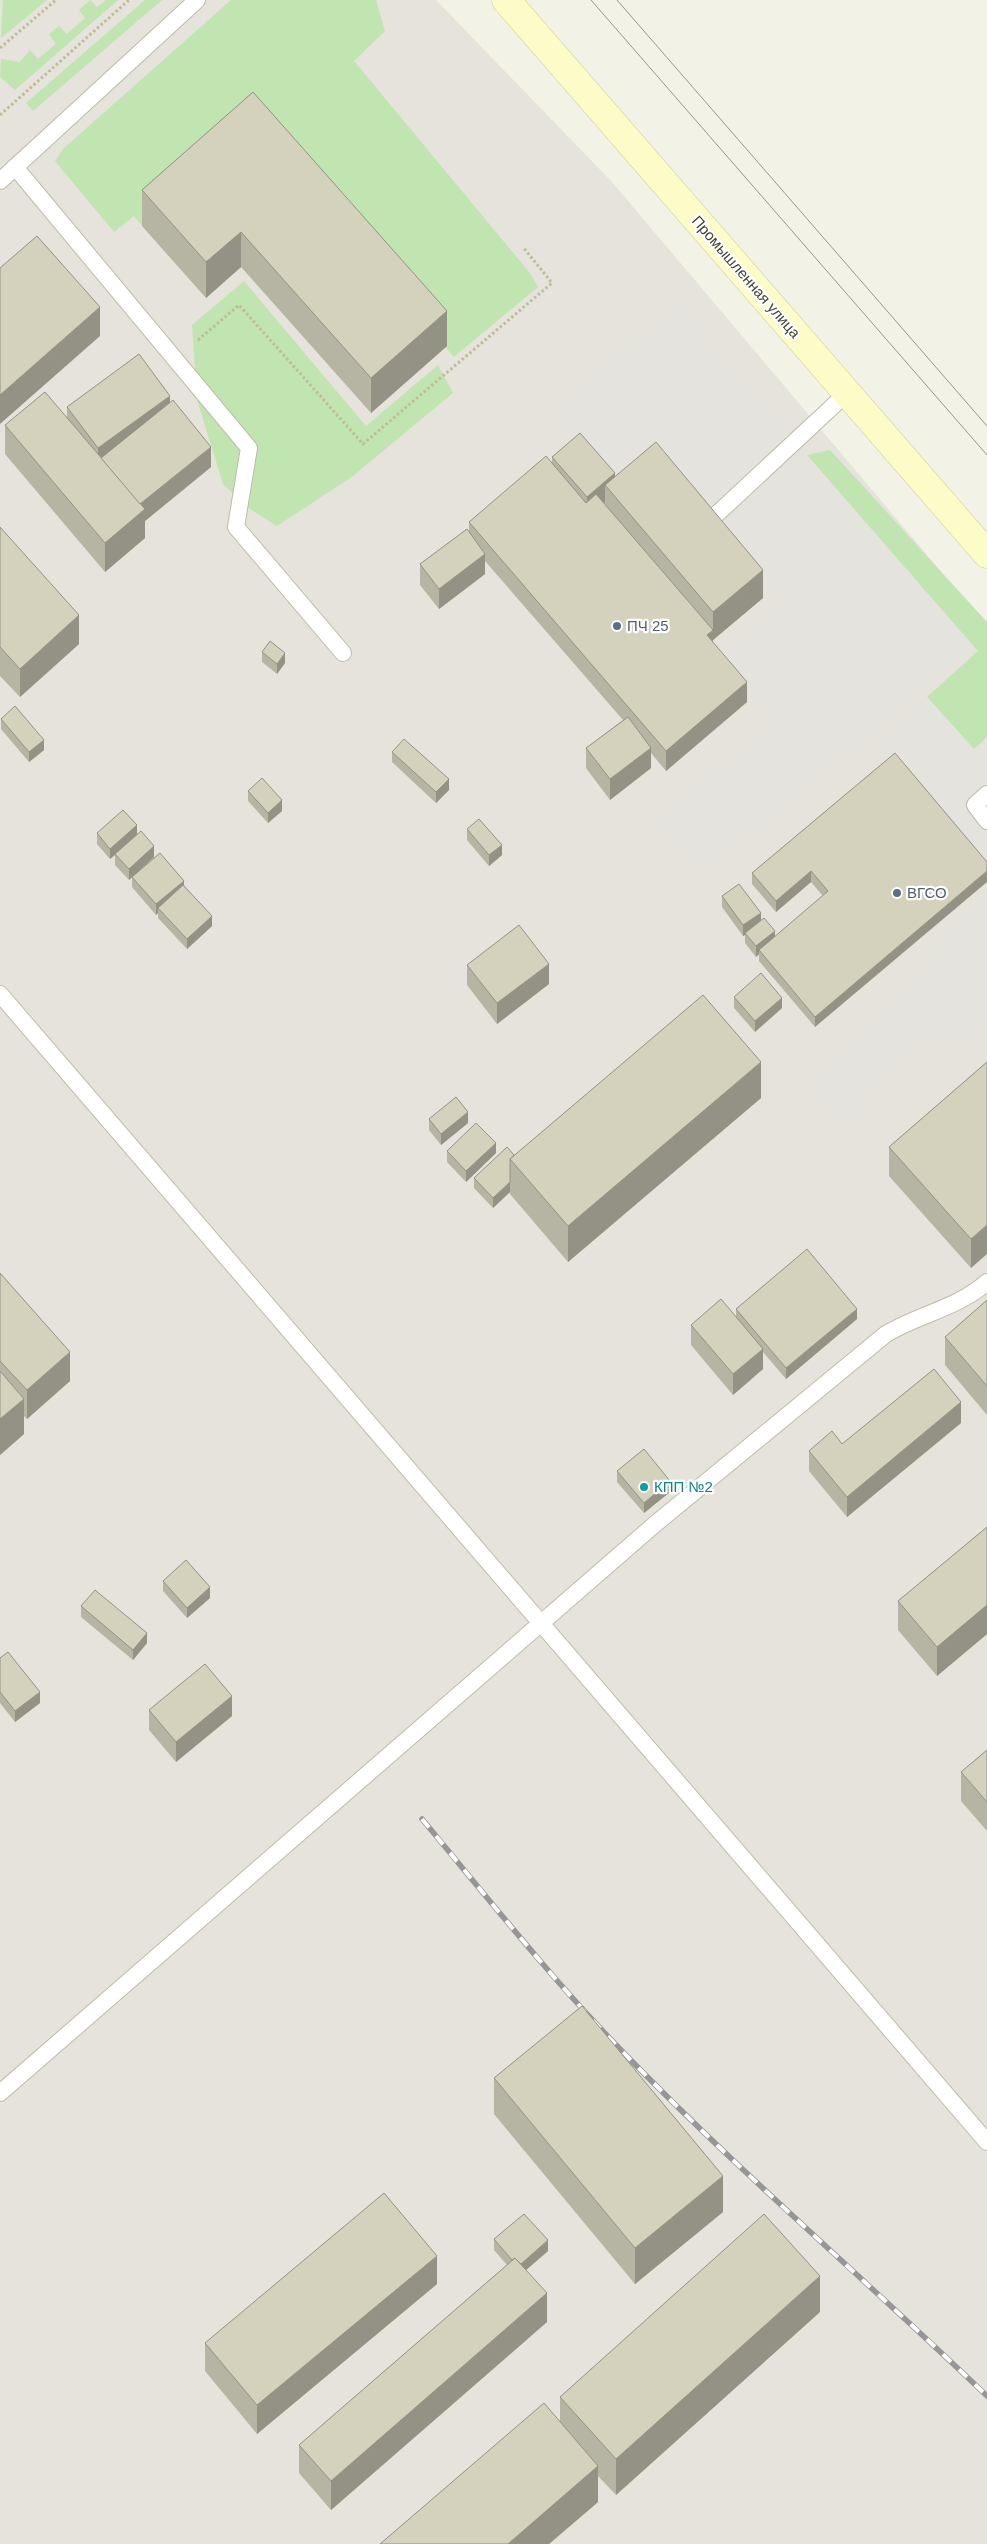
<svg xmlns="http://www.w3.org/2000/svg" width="987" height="2544" viewBox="0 0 987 2544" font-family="Helvetica,sans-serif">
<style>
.industrial{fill:#e5e3db}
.green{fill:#c0e5b1}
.parking{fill:#e4e3de}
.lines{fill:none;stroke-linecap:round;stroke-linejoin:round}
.lane-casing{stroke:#bdbcaa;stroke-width:18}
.secondary-casing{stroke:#cdcd96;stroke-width:29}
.path{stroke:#bfbb9b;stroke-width:3;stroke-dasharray:2.5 2.5;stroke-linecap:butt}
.lane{stroke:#fff;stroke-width:16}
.secondary{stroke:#fbfcc7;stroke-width:28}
.tram{stroke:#969696;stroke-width:1}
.rail-casing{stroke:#969696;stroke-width:5.5}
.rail{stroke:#fff;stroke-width:4;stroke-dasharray:11;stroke-linecap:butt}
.wall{fill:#b6b4a2}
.shaded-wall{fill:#949284}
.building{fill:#d4d1bc;stroke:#949284}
.service-dot{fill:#5c6f8a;stroke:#fff;stroke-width:2}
.culture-dot{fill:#0f9aa8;stroke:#fff;stroke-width:2}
.labels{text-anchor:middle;stroke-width:4.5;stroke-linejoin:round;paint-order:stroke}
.street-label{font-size:15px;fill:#454336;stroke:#fff}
.service-label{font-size:15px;fill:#4e5e75;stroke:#fff;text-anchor:start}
.culture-label{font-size:15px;fill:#0d838f;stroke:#fff;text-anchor:start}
</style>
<rect width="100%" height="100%" fill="#f2f2e7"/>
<polygon class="industrial" points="0,0 436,0 612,182 987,626 987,2544 0,2544"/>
<g class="green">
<polygon points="3,0 47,0 1,38"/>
<polygon points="90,0 97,7 106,0 118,0 15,90 0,77 1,59 20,62 30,50 38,59 56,44 49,34 59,26 67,34 85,18 79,10"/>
<polygon points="145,0 162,0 33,111 26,103"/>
<polygon points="231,0 376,0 385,31 354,61 530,273 538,287 454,357 253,128 142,226 134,216 114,232 55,161 64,148"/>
<polygon points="244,281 366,426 438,365 453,393 353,476 277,526 247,507 223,484 197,400 192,325"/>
<polygon points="830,450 987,622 987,737 974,749 927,697 978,651 807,455"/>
</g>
<g class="parking">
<polygon points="677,305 972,646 707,869 656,817 766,734 775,722 720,659 783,602 658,462 619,486 548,414"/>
<polygon points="927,697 974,749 987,740 987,863 978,850 876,742"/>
<polygon points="987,897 987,1017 945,1052 925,1037 861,1091 871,1107 842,1131 813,1083"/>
</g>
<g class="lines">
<g class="lane-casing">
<g id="lane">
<polyline points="15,167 249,448 236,527 343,653"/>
<polyline points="0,181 197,0"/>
<polyline points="717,514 847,393"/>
<polyline points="987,794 975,805 987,821"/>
<polyline points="0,994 987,2142"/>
<path d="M0,2093L654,1525L886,1334C919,1314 958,1308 987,1282"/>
</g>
</g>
<g class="secondary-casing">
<polyline id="secondary" points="506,0 987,554"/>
</g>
<g class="path">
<polyline points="0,48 56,0"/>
<polyline points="0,115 129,0"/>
<polyline points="198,340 239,305 363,444 552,283 523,247"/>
</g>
<use href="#lane" class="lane"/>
<use href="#secondary" class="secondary"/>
<g class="tram">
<polyline points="591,0 987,455"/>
<polyline points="617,0 987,426"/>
</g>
<g class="rail-casing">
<path id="rail" d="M422,1819C487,1897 550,1977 621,2050C737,2170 866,2280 987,2396"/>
</g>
<use href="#rail" class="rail"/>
</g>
<g class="wall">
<polygon points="253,92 447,346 371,413 241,267 206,298 142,226 142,190"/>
<polygon points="170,403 211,467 145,521 145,538 105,572 5,454 5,425 67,418 67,407"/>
<polygon points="552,457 615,476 763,598 713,640 713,643 747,702 666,771 651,753 651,768 610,800 586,768 586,748 623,720 485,561 485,574 439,609 420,585 420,564 469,533 469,522 552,464"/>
<polygon points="0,527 79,644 20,697 0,676"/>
<polygon points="262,652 285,663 277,674 262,662"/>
<polygon points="1,719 44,750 29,762 1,729"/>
<polygon points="392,752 449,790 436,803 392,762"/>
<polygon points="895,753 815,1027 759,961 759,954 756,957 745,943 745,935 743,936 722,907 722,896 761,920 775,937 823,896 811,882 776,912 752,884 752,873"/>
<polygon points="248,791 282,811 268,823 248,801"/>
<polygon points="467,829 502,855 489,866 467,840"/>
<polygon points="97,833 137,834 154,857 139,870 184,885 212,926 187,949 158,918 158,913 156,915 132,887 132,877 129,880 115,865 115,855 110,859 97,844"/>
<polygon points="467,965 549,984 497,1024 467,985"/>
<polygon points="734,997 782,1008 755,1032 734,1008"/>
<polygon points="987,1062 971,1268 889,1176 889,1147"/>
<polygon points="761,1098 568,1262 510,1194 510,1192 493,1208 474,1188 474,1178 514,1155"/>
<polygon points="429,1119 468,1123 441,1145 429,1130"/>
<polygon points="447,1151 496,1153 466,1182 447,1162"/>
<polygon points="0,1273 70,1381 27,1419 24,1416 24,1434 0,1455"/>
<polygon points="987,1300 987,1415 945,1365 945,1337"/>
<polygon points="736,1309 857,1319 786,1379 763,1352 763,1369 733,1395 691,1345 691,1325 736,1317"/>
<polygon points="961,1423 847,1517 809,1471 809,1451"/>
<polygon points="617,1471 670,1492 644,1513 617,1482"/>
<polygon points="987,1527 987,1634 937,1676 898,1630 898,1601"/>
<polygon points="163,1581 210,1598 187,1618 163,1591"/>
<polygon points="81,1606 147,1643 133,1660 81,1617"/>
<polygon points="0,1658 40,1703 15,1722 0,1703"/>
<polygon points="149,1710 232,1716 176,1762 149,1730"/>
<polygon points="987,1750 987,1831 961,1801 961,1772"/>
<polygon points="494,2078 723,2212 635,2284 494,2114"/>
<polygon points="494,2239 548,2251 526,2270 547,2322 331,2510 299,2473 299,2445 507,2265 494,2250"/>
<polygon points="437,2284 257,2434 205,2371 205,2343"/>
<polygon points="820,2312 616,2495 598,2476 598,2502 549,2544 380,2544 560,2421 560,2397"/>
</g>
<g class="shaded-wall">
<polygon points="241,232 241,267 206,298 206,262"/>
<polygon points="100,307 100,336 0,424 0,395"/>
<polygon points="447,311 447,346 371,413 371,378"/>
<polygon points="170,396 170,416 98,468 98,448"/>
<polygon points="211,447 211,467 145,521 145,538 105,572 105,543 139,505"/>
<polygon points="615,473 615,494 605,485 605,502 587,518 587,497"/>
<polygon points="485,554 485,574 439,609 439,589"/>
<polygon points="763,570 763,598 713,640 713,650 707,635 713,631 713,612"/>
<polygon points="79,615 79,644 20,697 20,669"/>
<polygon points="285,653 285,663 277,674 277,664"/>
<polygon points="747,682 747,702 666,771 666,751"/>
<polygon points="44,740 44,750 29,762 29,752"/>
<polygon points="651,748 651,768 610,800 610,779"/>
<polygon points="449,779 449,790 436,803 436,792"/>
<polygon points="282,800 282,811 268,823 268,813"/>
<polygon points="137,825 137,836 110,859 110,849"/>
<polygon points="502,845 502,855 489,866 489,855"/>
<polygon points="154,846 154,857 129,880 129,869"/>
<polygon points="811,871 811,882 776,912 776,901"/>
<polygon points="987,871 987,882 815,1027 815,1017"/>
<polygon points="184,881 184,891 158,908 158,913 156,915 156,904"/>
<polygon points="761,913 761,924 745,933 745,935 743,936 743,925"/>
<polygon points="212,916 212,926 187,949 187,939"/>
<polygon points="775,931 775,941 759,950 759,954 756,957 756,946"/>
<polygon points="549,964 549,984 497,1024 497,1003"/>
<polygon points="782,998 782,1008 755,1032 755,1021"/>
<polygon points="761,1062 761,1098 568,1262 568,1226"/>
<polygon points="468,1112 468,1123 441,1145 441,1134"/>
<polygon points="496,1143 496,1153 466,1182 466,1171"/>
<polygon points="510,1182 510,1192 493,1208 493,1198"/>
<polygon points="987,1225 987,1254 971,1268 971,1239"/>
<polygon points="857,1309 857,1319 786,1379 786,1368"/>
<polygon points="763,1349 763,1369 733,1395 733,1374"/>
<polygon points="70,1352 70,1381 27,1419 27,1390"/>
<polygon points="24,1399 24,1434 0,1455 0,1419"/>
<polygon points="961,1402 961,1423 847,1517 847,1497"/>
<polygon points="670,1481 670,1492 644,1513 644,1503"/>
<polygon points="210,1587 210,1598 187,1618 187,1608"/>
<polygon points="987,1605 987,1634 937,1676 937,1647"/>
<polygon points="147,1633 147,1643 133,1660 133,1650"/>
<polygon points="40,1692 40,1703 15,1722 15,1711"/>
<polygon points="232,1696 232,1716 176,1762 176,1742"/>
<polygon points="723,2176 723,2212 635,2284 635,2248"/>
<polygon points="548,2240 548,2251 518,2277 518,2267"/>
<polygon points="437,2256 437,2284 257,2434 257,2405"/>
<polygon points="820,2276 820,2312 616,2495 616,2459"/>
<polygon points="547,2293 547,2322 331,2510 331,2481"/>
<polygon points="598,2466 598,2502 549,2544 508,2544"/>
</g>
<g class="building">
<polygon points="253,92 447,311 371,378 241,232 206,262 142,190"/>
<polygon points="37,236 100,307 0,395 0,268"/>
<polygon points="139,354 170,396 98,448 67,407"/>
<polygon points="45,392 145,509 105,543 5,425"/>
<polygon points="173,400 211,447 140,504 101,458"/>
<polygon points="580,433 615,473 587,497 552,457"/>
<polygon points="656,442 763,570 713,612 605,485"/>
<polygon points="546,456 586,503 596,494 713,630 707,635 747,682 666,751 469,522"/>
<polygon points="0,527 79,615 20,669 0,647"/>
<polygon points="467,529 485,554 439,589 420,564"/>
<polygon points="270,641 285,653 277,664 262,652"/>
<polygon points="15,706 44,740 29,752 1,719"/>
<polygon points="628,717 651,748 610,779 586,748"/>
<polygon points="404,739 449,779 436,792 392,752"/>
<polygon points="895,753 987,862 987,871 815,1017 759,950 828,891 811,871 776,901 752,873"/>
<polygon points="262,778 282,800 268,813 248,791"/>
<polygon points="123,810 137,825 110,849 97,833"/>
<polygon points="479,819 502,845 489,855 467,829"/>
<polygon points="141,831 154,846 129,869 115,854"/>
<polygon points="160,853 184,881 156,904 132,877"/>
<polygon points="739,884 761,913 743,925 722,896"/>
<polygon points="183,885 212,916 187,939 158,908"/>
<polygon points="764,918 775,931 756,946 745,933"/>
<polygon points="519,925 549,964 497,1003 467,965"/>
<polygon points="761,973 782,998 755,1021 734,997"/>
<polygon points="703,995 761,1062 568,1226 510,1159"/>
<polygon points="987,1062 987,1225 971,1239 889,1147"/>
<polygon points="456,1097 468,1112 441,1134 429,1119"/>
<polygon points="476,1123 496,1143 466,1171 447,1151"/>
<polygon points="507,1147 514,1155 510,1159 510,1182 493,1198 474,1178"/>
<polygon points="807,1249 857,1309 786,1368 736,1309"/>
<polygon points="0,1273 70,1352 27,1390 0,1361"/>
<polygon points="721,1299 763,1349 733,1374 691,1325"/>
<polygon points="987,1300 987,1386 945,1337"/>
<polygon points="934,1369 961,1402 847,1497 809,1451 832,1431 842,1444"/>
<polygon points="0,1371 24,1399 0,1419"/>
<polygon points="644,1449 670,1481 644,1503 617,1471"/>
<polygon points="987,1527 987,1605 937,1647 898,1601"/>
<polygon points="186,1560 210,1587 187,1608 163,1581"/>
<polygon points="95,1590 147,1633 133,1650 81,1606"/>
<polygon points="8,1652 40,1692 15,1711 0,1692 0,1658"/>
<polygon points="205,1664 232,1696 176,1742 149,1710"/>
<polygon points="987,1750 987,1802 961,1772"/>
<polygon points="582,2006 723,2176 635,2248 494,2078"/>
<polygon points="384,2193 437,2256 257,2405 205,2343"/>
<polygon points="524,2214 548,2240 521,2264 515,2258 512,2260 494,2239"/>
<polygon points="764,2214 820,2276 616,2459 560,2397"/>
<polygon points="515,2258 547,2293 331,2481 299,2445"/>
<polygon points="544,2403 598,2466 508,2544 380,2544"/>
</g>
<g class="service-dot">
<circle cx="617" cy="626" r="5"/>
<circle cx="897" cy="893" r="5"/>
</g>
<circle class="culture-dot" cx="644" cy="1487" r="5"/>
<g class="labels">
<g class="street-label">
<text transform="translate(746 277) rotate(49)" y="5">Промышленная улица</text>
</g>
<g class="service-label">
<text x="627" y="631">ПЧ 25</text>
<text x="907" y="898">ВГСО</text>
</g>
<g class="culture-label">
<text x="654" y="1492">КПП №2</text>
</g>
</g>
</svg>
